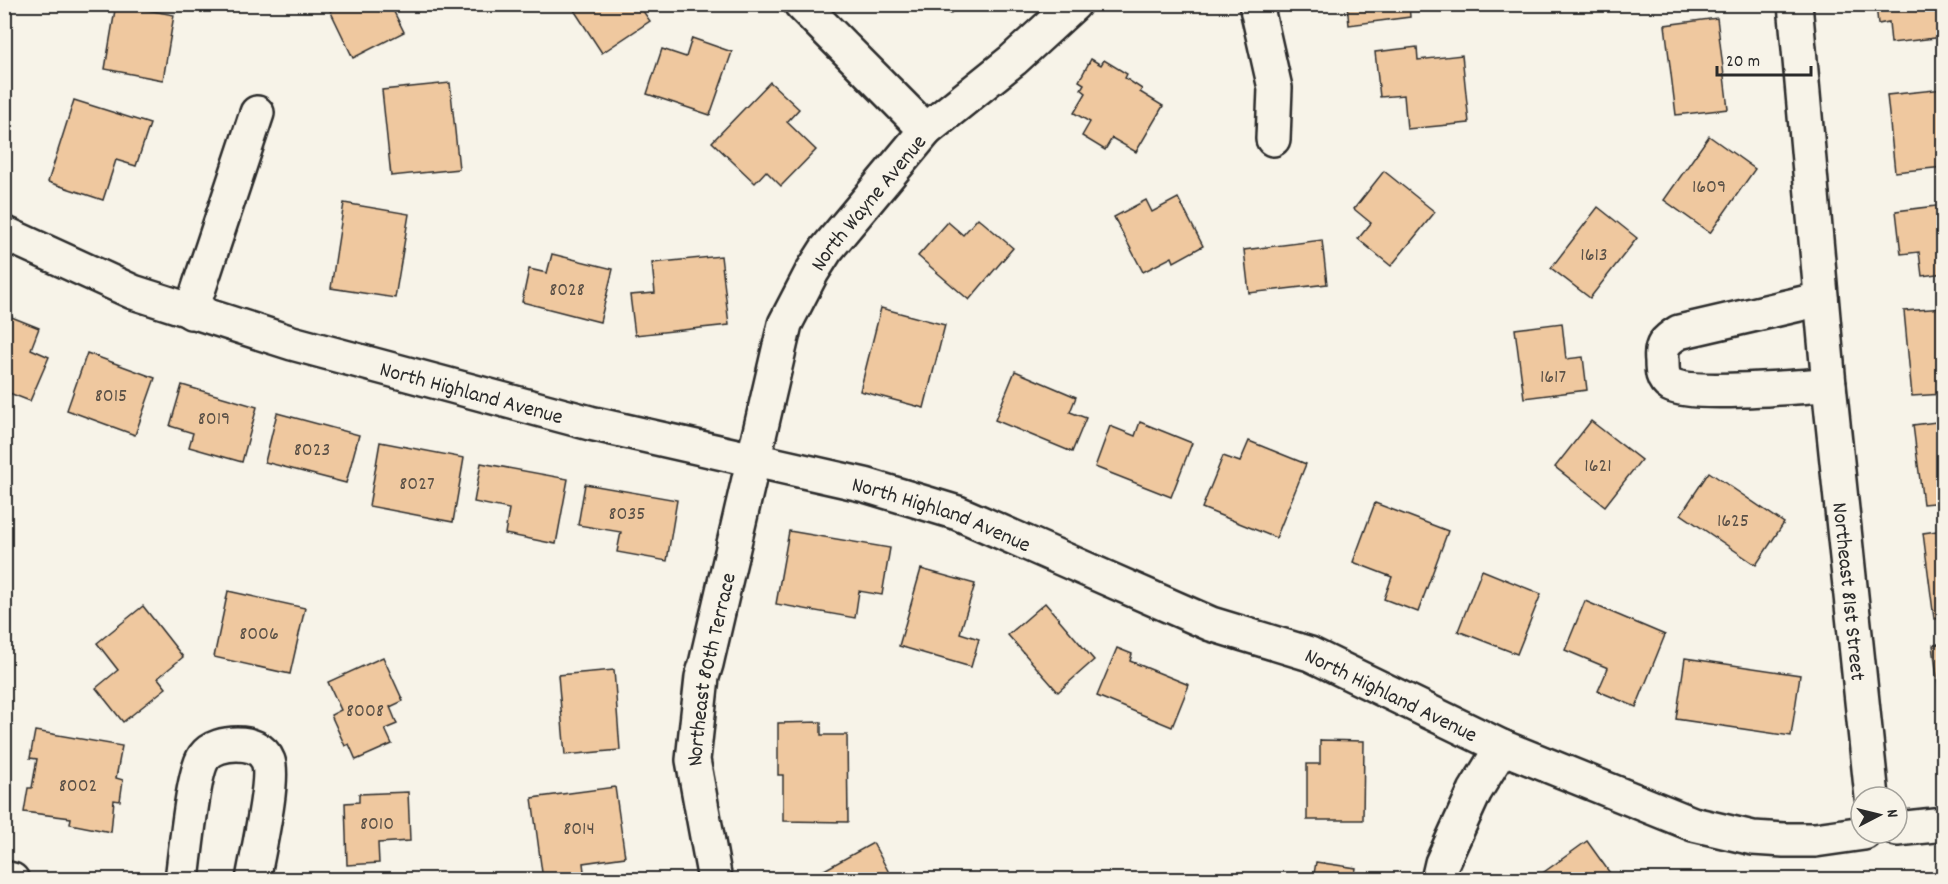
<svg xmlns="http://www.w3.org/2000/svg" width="1948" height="884" viewBox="0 0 1948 884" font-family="Dekko,sans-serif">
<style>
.building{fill:#efc89f;stroke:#2b2b2b;stroke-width:1.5}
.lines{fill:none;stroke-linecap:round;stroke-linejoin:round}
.minor-casing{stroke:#2b2b2b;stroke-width:38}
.minor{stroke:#f7f3e8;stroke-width:33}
.labels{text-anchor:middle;stroke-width:5;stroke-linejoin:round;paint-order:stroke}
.number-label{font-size:20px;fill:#5c5248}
.street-label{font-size:22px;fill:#2b2b2b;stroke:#f7f3e8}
</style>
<rect width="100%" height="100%" fill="#f7f3e8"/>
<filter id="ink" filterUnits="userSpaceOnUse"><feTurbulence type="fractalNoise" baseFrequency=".0167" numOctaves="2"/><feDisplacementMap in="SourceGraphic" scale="12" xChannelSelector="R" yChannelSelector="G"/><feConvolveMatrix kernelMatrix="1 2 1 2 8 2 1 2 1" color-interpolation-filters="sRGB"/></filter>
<g filter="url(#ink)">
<g class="building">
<polygon points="116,4 174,15 163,80 105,69"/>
<polygon points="327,4 390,4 404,32 353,58"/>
<polygon points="570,4 638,4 650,21 602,53"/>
<polygon points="940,4 959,4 950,14"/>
<polygon points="1347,4 1409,4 1410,17 1349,25"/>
<polygon points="1876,4 1942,4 1944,37 1891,43 1889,22 1878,24"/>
<polygon points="1717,18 1728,109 1676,115 1665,25"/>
<polygon points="692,38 732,52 710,115 647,94 662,49 686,57"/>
<polygon points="1417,47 1418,60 1462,55 1469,123 1407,129 1404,95 1380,97 1375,52"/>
<polygon points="1091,59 1101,65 1104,60 1127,74 1125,78 1142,89 1140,92 1163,106 1136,152 1112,138 1105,150 1082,136 1090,122 1074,113 1086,93 1081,89 1084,84 1079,81"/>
<polygon points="770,82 799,109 787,122 816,150 781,186 766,171 755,183 712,142"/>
<polygon points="450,83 459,169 391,176 382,90"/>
<polygon points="1944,89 1944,167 1895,172 1887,95"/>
<polygon points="74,100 150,124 136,166 116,160 103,200 48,182"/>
<polygon points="1709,136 1755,169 1710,233 1664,200"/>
<polygon points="1384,171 1435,212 1391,266 1358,239 1371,223 1354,209"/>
<polygon points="1178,198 1203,246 1174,262 1172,257 1143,272 1114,217 1146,200 1152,212"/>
<polygon points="344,203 409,214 395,298 331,288"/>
<polygon points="1944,205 1944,273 1922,276 1919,252 1901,254 1896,211"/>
<polygon points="1598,207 1637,238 1590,298 1551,268"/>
<polygon points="978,218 1013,248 969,300 918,256 948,222 963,235"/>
<polygon points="1322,240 1327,284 1249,293 1244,250"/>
<polygon points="552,254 613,269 600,322 522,302 529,269 547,273"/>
<polygon points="721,256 729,325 635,335 630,295 655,293 652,263"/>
<polygon points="881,308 945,325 924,408 860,391"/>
<polygon points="1944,308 1944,394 1912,396 1904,311"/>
<polygon points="4,314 39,328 31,349 49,357 30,401 4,391"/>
<polygon points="1562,323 1566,359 1583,357 1587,390 1524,398 1515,329"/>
<polygon points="87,353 155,378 135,435 67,410"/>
<polygon points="1015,371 1076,397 1070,412 1086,418 1072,452 995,420"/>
<polygon points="182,385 257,407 242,462 189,447 193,433 170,426"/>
<polygon points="277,413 359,435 346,483 265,462"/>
<polygon points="1591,421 1641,460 1605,506 1555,467"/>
<polygon points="1944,421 1944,502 1923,504 1913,425"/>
<polygon points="1140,422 1192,443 1171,497 1095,467 1110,426 1135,436"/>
<polygon points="1249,441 1306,464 1276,538 1202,508 1223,456 1240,462"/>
<polygon points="380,442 464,458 453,522 369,506"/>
<polygon points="481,463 568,479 556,544 505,534 509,509 474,502"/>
<polygon points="1709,472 1784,523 1756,565 1681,514"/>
<polygon points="585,484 677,500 667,561 617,552 621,532 578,525"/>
<polygon points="1375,503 1448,531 1418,612 1384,599 1392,577 1353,562"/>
<polygon points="1944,530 1944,618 1934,619 1923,533"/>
<polygon points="789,531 890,548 882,595 859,591 855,618 776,604"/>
<polygon points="921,569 975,584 960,633 979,639 971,667 899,646"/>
<polygon points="1482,570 1541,594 1517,654 1458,631"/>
<polygon points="228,591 305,608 290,674 214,657"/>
<polygon points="1585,601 1665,635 1636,707 1598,691 1608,668 1565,650"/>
<polygon points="1045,603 1094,660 1058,692 1008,635"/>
<polygon points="143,606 183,657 158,678 166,688 123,722 96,688 118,670 97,643"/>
<polygon points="1944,643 1944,733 1933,645"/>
<polygon points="1117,648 1132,654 1130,661 1189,685 1172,727 1097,696"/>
<polygon points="383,657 403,701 390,707 397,724 385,729 392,744 356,760 349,744 345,746 331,715 341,710 328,682"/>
<polygon points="1685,658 1800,675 1791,736 1676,719"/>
<polygon points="614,670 620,750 565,755 558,675"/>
<polygon points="821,722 821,735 847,735 848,822 783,821 783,775 778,775 778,723"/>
<polygon points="35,731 122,746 116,778 123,780 120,801 114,800 111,832 70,824 71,818 24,812 28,788 32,788 37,759 30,758"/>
<polygon points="1320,740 1364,741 1363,820 1307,820 1307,764 1320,764"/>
<polygon points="615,787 625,857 583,863 585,880 543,880 532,798"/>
<polygon points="408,792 410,841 378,843 379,863 347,865 345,803 359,802 359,794"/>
<polygon points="1587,841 1615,880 1533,880"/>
<polygon points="873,843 893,880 818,880 815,875"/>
<polygon points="1316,862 1356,868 1354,880 1313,880"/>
</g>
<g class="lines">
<g class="minor-casing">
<g id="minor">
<polyline points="801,4 926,130"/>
<polyline points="1256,4 1275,88 1273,139"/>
<path id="s1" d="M1795,4L1829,385L1872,797"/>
<path id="s2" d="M4,233L133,292L292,343L590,423L865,485L958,513L1211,624L1310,654L1502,747L1693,824L1753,838L1784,840H1815L1864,833"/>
<path d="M1821,299L1679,332C1666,340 1660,345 1662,361C1662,371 1662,379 1671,385C1694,397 1798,386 1829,385"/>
<polyline points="191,312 257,113"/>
<polyline points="1897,829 1944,824"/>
<polyline points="4,878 12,880"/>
<path d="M182,880C185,857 193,772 204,757C211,747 226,744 237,744C249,744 263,748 268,761C275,779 257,856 253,880"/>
<path id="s3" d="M715,880L693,760L702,677L706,664L785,324L812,272L826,250L926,130L1013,60L1074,4"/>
<polyline points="1438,880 1442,863 1475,791 1502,747"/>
</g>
</g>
<use href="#minor" class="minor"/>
</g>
</g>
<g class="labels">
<g class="number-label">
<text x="1709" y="192">1609</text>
<text x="1594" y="260">1613</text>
<text x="567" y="295">8028</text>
<text x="1553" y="382">1617</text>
<text x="111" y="401">8015</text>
<text x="214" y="424">8019</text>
<text x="312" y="455">8023</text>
<text x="1598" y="471">1621</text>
<text x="417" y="489">8027</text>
<text x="627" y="519">8035</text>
<text x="1733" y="526">1625</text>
<text x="259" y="639">8006</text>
<text x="365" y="716">8008</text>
<text x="78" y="791">8002</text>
<text x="377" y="829">8010</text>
<text x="579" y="834">8014</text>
</g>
<g class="street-label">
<text dy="8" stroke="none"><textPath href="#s3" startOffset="716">North Wayne Avenue</textPath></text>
<text dy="8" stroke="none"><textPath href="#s2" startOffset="495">North Highland Avenue</textPath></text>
<text dy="8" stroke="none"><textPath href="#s2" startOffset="981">North Highland Avenue</textPath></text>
<text dy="8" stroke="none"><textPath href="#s1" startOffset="590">Northeast 81st Street</textPath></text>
<text dy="8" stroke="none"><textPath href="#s3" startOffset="214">Northeast 80th Terrace</textPath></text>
<text dy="8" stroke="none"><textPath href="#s2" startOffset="1467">North Highland Avenue</textPath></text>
</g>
</g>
<rect width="1948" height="884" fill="none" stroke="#f7f3e8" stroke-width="24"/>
<rect x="12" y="12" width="1924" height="860" fill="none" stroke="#2b2b2b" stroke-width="2" filter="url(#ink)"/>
<g transform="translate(1879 815) rotate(83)"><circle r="28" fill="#f7f3e8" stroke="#a5a39c" stroke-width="1.5"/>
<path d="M0-4.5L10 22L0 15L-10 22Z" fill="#2b2b2b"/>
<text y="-9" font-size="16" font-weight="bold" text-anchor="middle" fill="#2b2b2b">N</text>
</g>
<path d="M1717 66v9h94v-9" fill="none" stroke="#2b2b2b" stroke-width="3"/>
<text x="1726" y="66" font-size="18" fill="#2b2b2b" stroke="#f7f3e8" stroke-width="4.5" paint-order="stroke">20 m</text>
</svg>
